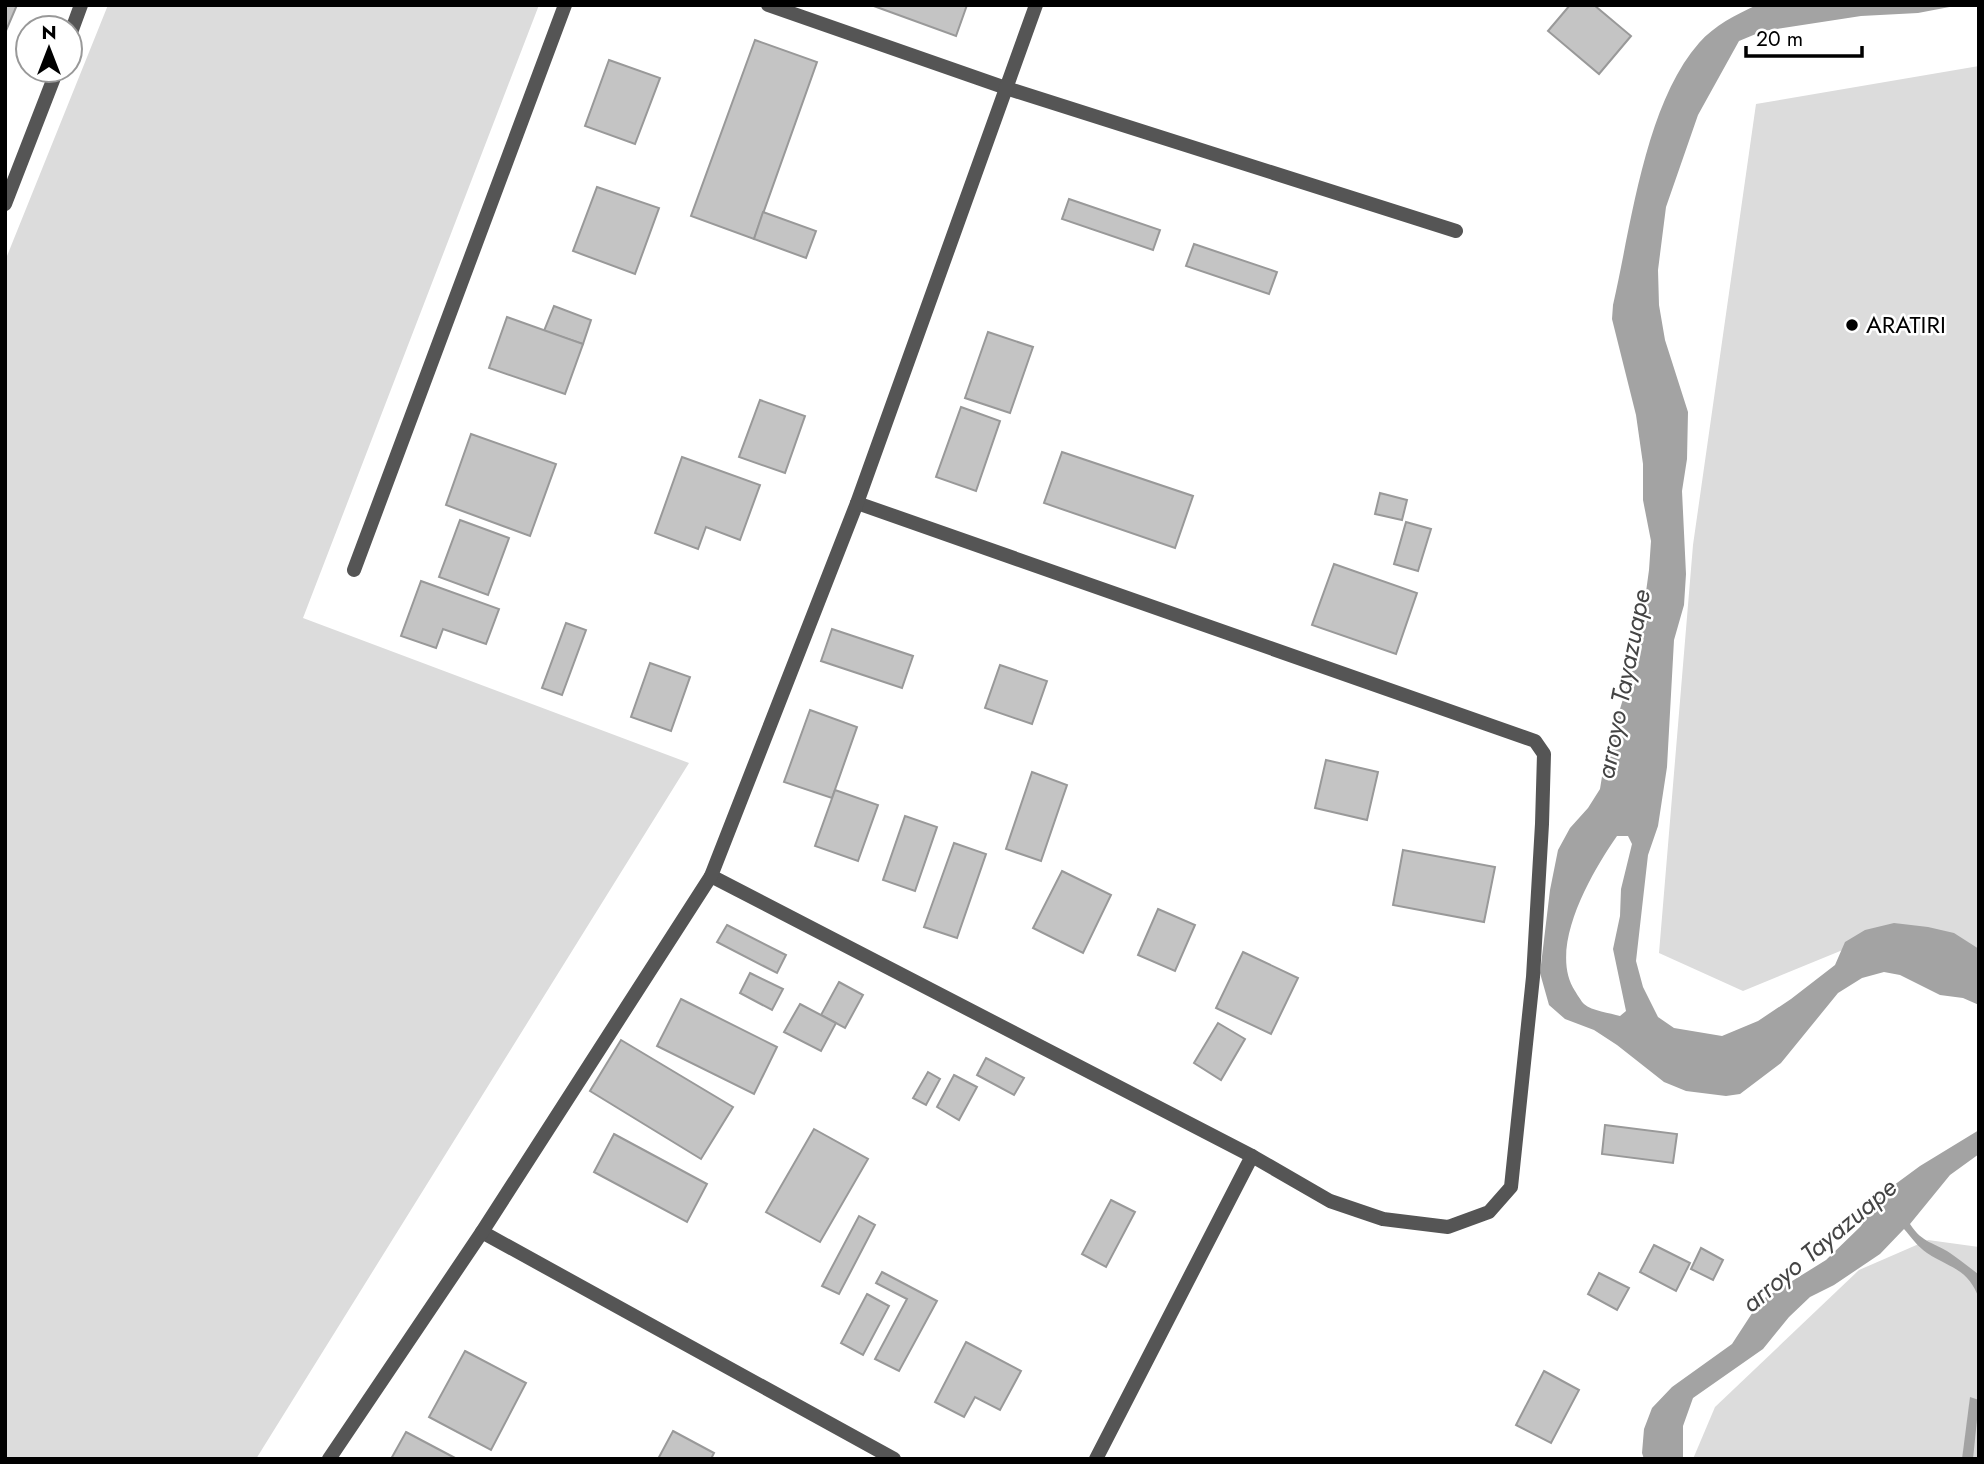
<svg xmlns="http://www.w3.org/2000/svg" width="1984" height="1464" viewBox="0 0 1984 1464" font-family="Jost,sans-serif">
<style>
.green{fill:#dcdcdc}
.water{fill:#a3a3a3;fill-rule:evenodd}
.building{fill:#c4c4c4;stroke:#999;stroke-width:2}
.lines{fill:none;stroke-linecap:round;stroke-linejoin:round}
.minor{stroke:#555;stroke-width:14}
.poi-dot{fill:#000;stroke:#fff;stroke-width:2.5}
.labels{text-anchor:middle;stroke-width:5;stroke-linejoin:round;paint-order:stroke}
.poi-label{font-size:24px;fill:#000;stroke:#fff;text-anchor:start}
.water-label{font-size:26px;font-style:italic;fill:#444;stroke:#fff}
</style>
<rect width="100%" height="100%" fill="#fff"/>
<g class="green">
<polygon points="108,5 539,5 303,618 689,763 256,1459 5,1459 5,261"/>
<polygon points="1979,66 1979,974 1850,947 1743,991 1659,953 1693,545 1756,104"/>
<polygon points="1928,1240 1979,1247 1979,1459 1693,1459 1715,1407 1859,1270"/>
</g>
<g class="water">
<path d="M1757,5H1960L1918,13L1861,16L1763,31L1739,41L1698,115L1666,207L1658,270L1659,305L1665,340L1688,412L1687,459L1682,491L1686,574L1684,605L1674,640L1667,767L1658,826L1648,855L1636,961L1643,987L1658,1017L1674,1028L1722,1036L1758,1021L1791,999L1835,965L1845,942L1865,930L1894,923L1928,927L1954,933L1979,949V1005L1963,998L1940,995L1900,975L1884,972L1862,978L1838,993L1781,1063L1740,1094L1726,1096L1686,1091L1664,1082L1617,1045L1594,1030L1565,1019L1549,1005L1540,973L1550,890L1558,850L1570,828L1588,808L1600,789L1605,758L1638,650L1649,570L1651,541L1643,500V464L1636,415L1612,319L1613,305C1631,227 1645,104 1699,43C1715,25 1735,15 1757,5ZM1617,836H1628L1632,844L1621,889L1620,916L1613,949L1626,1011L1620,1016C1610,1013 1592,1011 1584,1004C1581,1001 1577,994 1575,991C1547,948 1592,872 1617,836Z"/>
<path d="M1979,1130V1154L1950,1175L1910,1224C1923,1244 1934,1242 1950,1253C1960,1260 1969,1267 1978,1274L1979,1299C1969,1269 1950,1268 1927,1253C1918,1247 1911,1237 1904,1229L1880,1254L1834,1285L1810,1297L1789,1317L1763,1349L1693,1398L1683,1426V1459H1644L1642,1453L1644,1429L1652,1408L1672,1387L1732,1344L1760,1301L1826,1260L1861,1226L1869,1211L1886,1191L1920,1166Z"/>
<polygon points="1970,1397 1979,1400 1973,1459 1962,1459"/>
</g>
<g class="building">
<polygon points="5,5 17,5 5,33"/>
<polygon points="871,5 967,5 956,36"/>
<polygon points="1570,5 1594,5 1631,36 1599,74 1548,31"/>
<polygon points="755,40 817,62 754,239 691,216"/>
<polygon points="609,60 660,78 635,144 585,126"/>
<polygon points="597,187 659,208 635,274 573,251"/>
<polygon points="1069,199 1160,230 1153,250 1062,219"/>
<polygon points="763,212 816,231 806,258 754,239"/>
<polygon points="1194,244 1277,272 1269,294 1186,266"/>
<polygon points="554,306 591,320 583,344 544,331"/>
<polygon points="507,317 583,344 565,394 489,368"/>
<polygon points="988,332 1033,347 1010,413 965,398"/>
<polygon points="760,400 805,416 785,473 739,457"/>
<polygon points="961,407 1000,421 976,491 936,477"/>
<polygon points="471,434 556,464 530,536 446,505"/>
<polygon points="1062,452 1193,496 1175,548 1044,503"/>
<polygon points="682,457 760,485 740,540 706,527 698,549 655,533"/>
<polygon points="1380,493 1407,500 1402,520 1375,514"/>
<polygon points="460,520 509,538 488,595 439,577"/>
<polygon points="1406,522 1431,529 1418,571 1394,564"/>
<polygon points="1334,564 1417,593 1396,654 1312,625"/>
<polygon points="421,581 499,609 486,644 443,629 436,648 401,636"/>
<polygon points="566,623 586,630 562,695 542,688"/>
<polygon points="832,629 913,656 902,688 821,661"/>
<polygon points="650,663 690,677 671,731 631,717"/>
<polygon points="1000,665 1047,681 1032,724 985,708"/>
<polygon points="810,710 857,727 832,798 784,782"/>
<polygon points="1326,760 1378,772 1367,820 1315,808"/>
<polygon points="1032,772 1067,785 1041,861 1006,849"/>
<polygon points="835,790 878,805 858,861 815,846"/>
<polygon points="905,816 937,827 915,891 883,880"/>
<polygon points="954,843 986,854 957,938 924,927"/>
<polygon points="1403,850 1495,867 1484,922 1393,905"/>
<polygon points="1062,871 1111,895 1083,953 1033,928"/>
<polygon points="1158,909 1195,925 1175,971 1138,955"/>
<polygon points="727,925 786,955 777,973 717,942"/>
<polygon points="1243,952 1298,978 1271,1034 1216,1008"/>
<polygon points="750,973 783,989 772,1010 740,993"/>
<polygon points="839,982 863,995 845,1028 821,1015"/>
<polygon points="681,999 777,1047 754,1094 657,1046"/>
<polygon points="800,1004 836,1023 821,1051 784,1032"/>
<polygon points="1218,1023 1245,1039 1221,1080 1194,1063"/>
<polygon points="621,1040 733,1107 701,1159 590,1091"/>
<polygon points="986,1058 1024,1078 1014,1095 977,1075"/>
<polygon points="928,1072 940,1079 926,1105 913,1098"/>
<polygon points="954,1075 977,1087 959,1120 937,1107"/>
<polygon points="1605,1125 1677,1134 1673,1163 1602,1154"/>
<polygon points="814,1129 868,1159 820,1242 766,1212"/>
<polygon points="614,1134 707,1184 687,1222 594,1172"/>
<polygon points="1111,1200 1135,1212 1106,1267 1082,1254"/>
<polygon points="859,1216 875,1225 839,1294 822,1286"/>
<polygon points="1654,1245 1690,1263 1676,1291 1640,1272"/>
<polygon points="1701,1248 1723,1260 1713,1280 1691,1269"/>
<polygon points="882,1272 937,1301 899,1371 875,1359 907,1299 876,1283"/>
<polygon points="1599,1273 1629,1288 1617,1310 1588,1294"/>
<polygon points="867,1294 889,1306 863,1355 841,1343"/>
<polygon points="966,1342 1021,1371 1000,1410 975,1397 964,1417 935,1402"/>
<polygon points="465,1351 526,1383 491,1450 429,1417"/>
<polygon points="1544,1371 1579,1390 1551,1443 1516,1425"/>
<polygon points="673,1431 714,1453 711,1459 658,1459"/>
<polygon points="406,1432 457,1459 391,1459"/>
</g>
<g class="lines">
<g class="minor">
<polyline points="768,5 1006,88 1456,231"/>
<polyline points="70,35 81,5"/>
<polyline points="5,204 57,70"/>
<polyline points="354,570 565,5"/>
<polyline points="711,876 1252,1156 1330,1201 1383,1219 1448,1227 1489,1212 1511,1187 1533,977 1542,824 1544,754 1535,741 857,503"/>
<polyline points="482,1232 894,1459"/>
<polyline points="329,1459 482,1232 711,876 857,503 1036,5"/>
<polyline points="1096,1459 1252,1156"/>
</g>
</g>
<circle class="poi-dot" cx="1852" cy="325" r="7"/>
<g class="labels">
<g class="poi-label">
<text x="1866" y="333">ARATIRI</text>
</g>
<g class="water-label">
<text transform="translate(1623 684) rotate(-79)" y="9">arroyo Tayazuape</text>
<text transform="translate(1819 1245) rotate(-40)" y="9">arroyo Tayazuape</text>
</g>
</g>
<rect width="1984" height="1464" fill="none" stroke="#000000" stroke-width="14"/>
<g transform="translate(49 49)"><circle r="33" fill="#ffffff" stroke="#999999" stroke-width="2"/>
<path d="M0-5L12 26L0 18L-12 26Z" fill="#000000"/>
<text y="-10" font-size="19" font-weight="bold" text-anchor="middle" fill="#000000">N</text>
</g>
<path d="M1746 46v10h116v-10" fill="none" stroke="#000000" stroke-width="3.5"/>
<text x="1756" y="46" font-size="21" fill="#000000" stroke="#ffffff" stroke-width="5" paint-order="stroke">20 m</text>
</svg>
